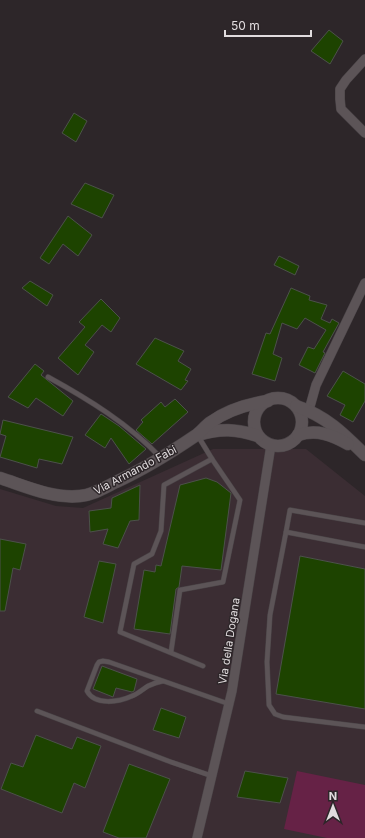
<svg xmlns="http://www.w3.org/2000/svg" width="365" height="838" viewBox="0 0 365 838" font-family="Inter,sans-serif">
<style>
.built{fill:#3b2d33}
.green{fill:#662246}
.building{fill:#1d4300;stroke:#4c514a}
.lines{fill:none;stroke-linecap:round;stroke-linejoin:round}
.lane-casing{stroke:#4a4447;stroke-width:5.5}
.street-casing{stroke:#4a4447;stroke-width:10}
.secondary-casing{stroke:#4a4447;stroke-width:13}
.lane{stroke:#5c5457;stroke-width:4.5}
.street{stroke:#5c5457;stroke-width:9}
.secondary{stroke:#5c5457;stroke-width:12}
.labels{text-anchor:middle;stroke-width:3;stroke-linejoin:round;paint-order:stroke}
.street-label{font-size:11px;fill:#e1dcde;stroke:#2d2629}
</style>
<rect width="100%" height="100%" fill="#2d2629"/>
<polygon class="built" points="213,449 306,449 365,496 365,838 0,838 0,489 56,506 83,508"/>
<polygon class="green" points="297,771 365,785 365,838 327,838 284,829"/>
<g class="building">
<polygon points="329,30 343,41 330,64 311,51"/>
<polygon points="74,113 87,121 76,142 62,133"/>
<polygon points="85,183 114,195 102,218 71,204"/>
<polygon points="68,216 92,235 78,256 63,244 49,264 40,258"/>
<polygon points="279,256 299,266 295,275 274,265"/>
<polygon points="30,281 53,295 47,306 22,288"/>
<polygon points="291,288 310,296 309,300 327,305 321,319 330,323 332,319 339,323 323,352 325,353 315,373 299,365 308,347 314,349 326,330 305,318 297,329 282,323 273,354 282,358 275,381 252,374 266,333 270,334"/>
<polygon points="101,299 120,318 111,332 102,325 85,345 94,352 78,375 58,358 85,327 79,322"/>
<polygon points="155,338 184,351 178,361 191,369 185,380 188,381 181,390 136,364"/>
<polygon points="35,364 44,371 41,375 73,401 63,416 36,398 28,408 8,397"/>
<polygon points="343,371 365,384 365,401 353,422 340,415 345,405 327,396"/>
<polygon points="175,399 188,412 152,444 136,430 143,422 141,420 161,402 165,407"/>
<polygon points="101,414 119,426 146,449 129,464 111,438 105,448 85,435"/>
<polygon points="3,420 73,437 62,464 39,459 37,468 0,457 6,436 0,434"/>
<polygon points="206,478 217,482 231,493 221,570 182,566 179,587 176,589 170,634 134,629 144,570 155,572 156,565 161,566 180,485"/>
<polygon points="140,485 139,520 130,521 118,548 103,544 108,529 90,532 89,511 111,508 112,498"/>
<polygon points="0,539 26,544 20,570 13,568 5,611 0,611"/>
<polygon points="300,556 365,569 365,709 276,694"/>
<polygon points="99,561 116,564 103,623 84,617"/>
<polygon points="102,666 137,679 134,691 132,692 116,688 113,697 93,689"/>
<polygon points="161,708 186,717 179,738 153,730"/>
<polygon points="36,735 72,749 77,737 101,746 85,788 74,783 62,813 1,789 11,763 23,767"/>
<polygon points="129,764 170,779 146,838 119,838 103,832"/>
<polygon points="245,771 288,778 280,803 237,797"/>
</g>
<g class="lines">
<g class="lane-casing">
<g id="lane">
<path d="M48,377C88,399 129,424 161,458"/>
<polyline points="198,436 212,459 164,485 161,531 152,554 134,564 120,632 203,666"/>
<polyline points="286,532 290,510 365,523"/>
<polyline points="365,547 286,532 270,615 267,662 269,705 275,714 283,717 365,727"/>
<polyline points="171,652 180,590 223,582 240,500 212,459"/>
<path d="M163,681C158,682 152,684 148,686C143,689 138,694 132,696C119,702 95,706 87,691L97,665L99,662L103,661L109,662L229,704"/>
<polyline points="37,711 171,762 212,776"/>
</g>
</g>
<g class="street-casing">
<g id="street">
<polyline points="365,59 346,80 340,89 340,99 341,109 365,133"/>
<polyline points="309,410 316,385 365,283"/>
<polyline points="197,838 232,691 271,445"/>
</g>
</g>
<g class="secondary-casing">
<g id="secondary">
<circle cx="278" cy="422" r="24"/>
<path d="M296,406C326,416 343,433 365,455"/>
<path d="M198,435C221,428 236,429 258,436"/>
<path d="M298,435C317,429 332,435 348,444"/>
<path d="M0,478C25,486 53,499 80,496C93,495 104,488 116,482C144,469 170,453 195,436C201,432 205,426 211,422C228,410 248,404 268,401"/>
</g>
</g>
<use href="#lane" class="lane"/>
<use href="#street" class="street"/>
<use href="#secondary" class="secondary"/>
</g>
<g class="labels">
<g class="street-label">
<text transform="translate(135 470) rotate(-28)" y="4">Via Armando Fabi</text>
<text transform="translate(229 641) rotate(-81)" y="4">Via della Dogana</text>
</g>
</g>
<g transform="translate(333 806)" stroke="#2d2629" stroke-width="3" paint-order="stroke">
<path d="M0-3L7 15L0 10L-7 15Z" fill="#e1dcde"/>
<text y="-6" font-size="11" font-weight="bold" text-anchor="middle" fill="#e1dcde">N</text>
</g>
<path d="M225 30v6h86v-6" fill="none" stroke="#e1dcde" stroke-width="2"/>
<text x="231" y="30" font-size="12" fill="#e1dcde" stroke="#2d2629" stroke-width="3" paint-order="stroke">50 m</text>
</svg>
